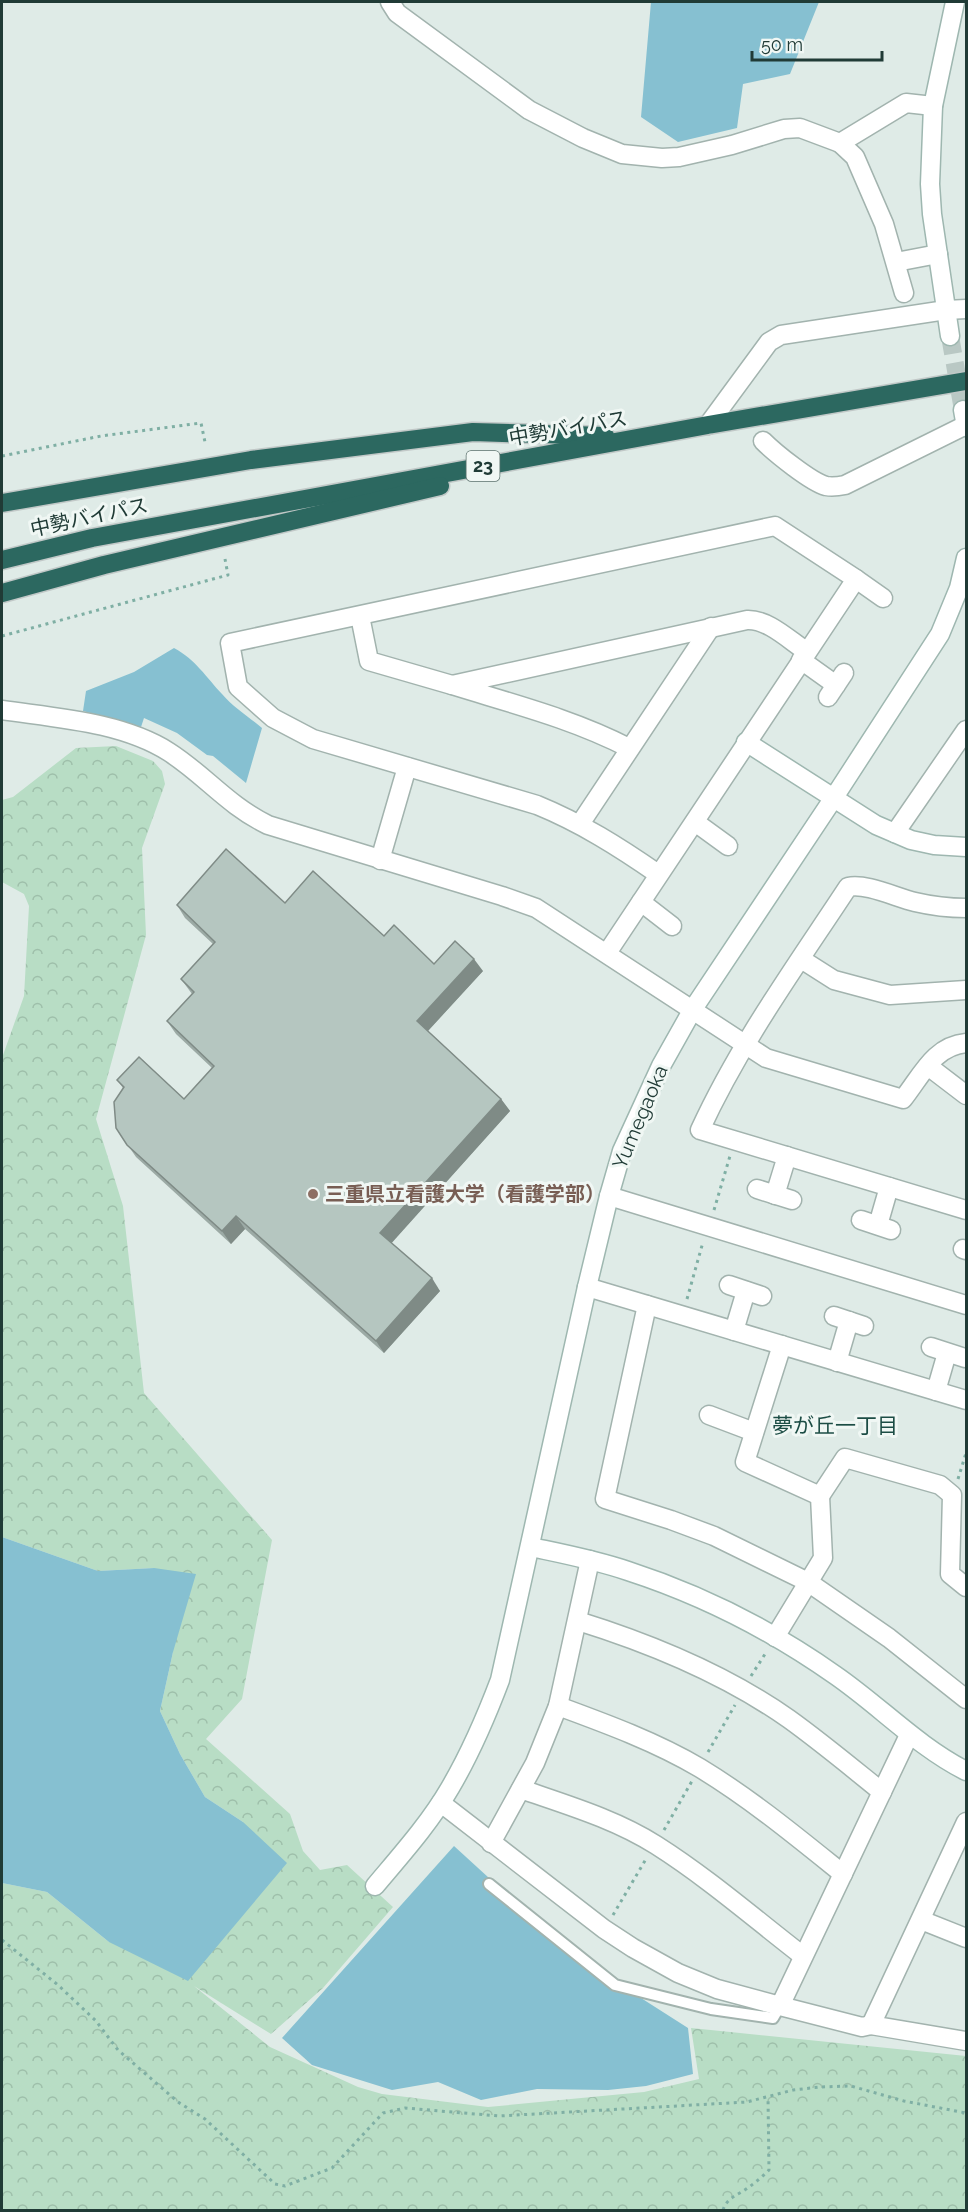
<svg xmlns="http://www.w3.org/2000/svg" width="968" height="2212" viewBox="0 0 968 2212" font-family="Raleway,'Noto Sans JP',sans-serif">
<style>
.forest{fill:url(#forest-crowns)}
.water{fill:#86c0d1}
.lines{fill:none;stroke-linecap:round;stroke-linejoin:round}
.secondary-tunnel{stroke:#b9c8c4;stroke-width:18;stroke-dasharray:18 9;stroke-linecap:butt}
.lane-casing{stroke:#a2b3ae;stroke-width:14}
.street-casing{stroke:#a2b3ae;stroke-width:21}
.secondary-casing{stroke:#9eb7b0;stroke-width:21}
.highway-casing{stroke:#c1c8c7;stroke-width:21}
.path{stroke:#7fafa4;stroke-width:3;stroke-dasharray:3 4.5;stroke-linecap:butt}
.lane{stroke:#fff;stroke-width:10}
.street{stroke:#fff;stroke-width:18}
.secondary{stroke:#fff;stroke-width:18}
.highway{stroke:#2c6860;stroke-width:18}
.wall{fill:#9caaa5}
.shaded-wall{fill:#7f8b86}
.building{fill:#b5c6c0;stroke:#7f8b86;stroke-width:1.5}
.education-dot{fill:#8d6e63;stroke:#f0f7f4;stroke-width:2}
.labels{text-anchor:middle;stroke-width:6;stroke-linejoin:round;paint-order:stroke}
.shield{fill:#f0f7f4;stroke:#5e736f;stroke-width:1.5}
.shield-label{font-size:18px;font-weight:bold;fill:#203b36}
.street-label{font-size:20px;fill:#203b36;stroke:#f0f7f4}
.education-label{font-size:20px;font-weight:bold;fill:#785e54;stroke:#f0f7f4;text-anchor:start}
.neighbourhood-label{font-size:21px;fill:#1c4d45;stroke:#f0f7f4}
</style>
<defs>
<pattern id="forest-crowns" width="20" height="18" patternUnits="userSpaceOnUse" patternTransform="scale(1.5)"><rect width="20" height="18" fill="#b8ddc5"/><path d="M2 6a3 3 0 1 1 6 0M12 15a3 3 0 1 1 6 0" fill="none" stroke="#9ebfaa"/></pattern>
</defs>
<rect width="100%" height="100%" fill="#dfebe7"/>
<polygon class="forest" points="116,746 153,761 162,771 165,784 142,848 146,935 96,1119 123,1206 144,1393 272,1540 242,1699 206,1739 290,1814 303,1851 320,1870 347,1865 393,1907 323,1988 271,2034 194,1986 270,2047 358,2087 382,2094 488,2107 644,2092 699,2079 691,2028 966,2056 966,2210 2,2210 2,1883 47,1892 109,1942 243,1822 205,1797 180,1754 160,1711 173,1652 154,1568 98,1571 2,1537 2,1058 24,996 29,906 24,894 2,882 2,800 13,797 76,748"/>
<g class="water">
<polygon points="651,2 819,2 790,74 743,84 737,128 678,142 641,117"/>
<path d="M174,648C196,660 206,677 222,694C233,707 249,717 262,728L246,783L213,756L207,755L177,733L144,718L141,727L83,711L86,691L134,672Z"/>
<polygon points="2,1537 98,1571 154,1568 196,1574 173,1652 160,1711 180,1754 205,1797 243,1822 287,1863 188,1981 109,1942 47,1892 2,1883"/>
<polygon points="454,1846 489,1878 483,1886 610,1989 641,1998 688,2028 693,2074 646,2086 608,2090 537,2089 481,2100 438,2082 392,2090 312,2065 282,2038"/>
</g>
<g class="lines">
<polyline class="secondary-tunnel" points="950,336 963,410"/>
<g class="lane-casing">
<polyline id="lane" points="489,1884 615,1985 711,2009 773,2018 780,2006"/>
</g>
<g class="street-casing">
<g id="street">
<polyline points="390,2 397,13 529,110 583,138 622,154 662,158 679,157 732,145 784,129 800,128 840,143 906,103 933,106"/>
<polyline points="840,143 855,157 884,224 904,293"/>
<polyline points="896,262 938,254"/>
<polyline points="708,425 769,342 781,335 946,310 966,309"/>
<path d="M763,441C775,453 811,482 826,486C832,487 840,486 845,485L966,425"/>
<polyline points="856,579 883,598"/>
<polyline points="360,616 369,661 452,685"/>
<polyline points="801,660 836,685"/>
<polyline points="828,697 844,673"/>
<path d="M2,710C56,718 122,722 169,752C205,775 227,805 268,825L502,896L536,908L766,1058L903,1099C922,1075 934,1046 966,1043"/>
<path d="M629,748C573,719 513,704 452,685L747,620C768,619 789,640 806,651"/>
<polyline points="695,822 728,846"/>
<polyline points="580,824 711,627"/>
<polyline points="895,833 966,730"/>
<polyline points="380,860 407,767"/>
<polyline points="641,902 672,926"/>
<path d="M966,908C950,908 932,906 915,902C895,897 866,883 848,887C796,966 740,1043 700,1130L966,1210"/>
<path d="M607,953L856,579L775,526L230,643L238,687L273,718L313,739L537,805C581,823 619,847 658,874"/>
<polyline points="801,959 834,980 890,995 966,990"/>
<polyline points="928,1066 966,1095"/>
<polyline points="757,1189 792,1200"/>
<polyline points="775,1195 787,1156"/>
<polyline points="609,1196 966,1305"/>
<polyline points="861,1220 891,1230"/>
<polyline points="878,1225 889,1187"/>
<polyline points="963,1249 966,1250"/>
<polyline points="729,1285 762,1296"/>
<polyline points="587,1287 966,1400"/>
<polyline points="647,1305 605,1499 671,1520 714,1536 808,1582 889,1638 966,1699"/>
<polyline points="834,1316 864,1326"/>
<polyline points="734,1331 746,1291"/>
<polyline points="931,1347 965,1358"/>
<polyline points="837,1362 849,1321"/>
<polyline points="936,1391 947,1353"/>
<polyline points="709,1415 754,1432"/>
<polyline points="820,1496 845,1458 940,1485 952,1495 950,1574 966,1587"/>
<path d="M578,1621C652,1644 725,1674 789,1719C821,1742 851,1767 882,1792"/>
<polyline points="775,1637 823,1558 820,1496 745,1462 782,1345"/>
<path d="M558,1706C607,1724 656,1742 700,1768C751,1799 797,1837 843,1874"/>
<path d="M521,1789C567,1805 615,1819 656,1845C708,1878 755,1919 803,1956"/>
<polyline points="441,1803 604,1929 633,1948 678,1973 717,1989 780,2006 909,1735"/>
<polyline points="966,1822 871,2025 966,2041"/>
<polyline points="491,1843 535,1763 558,1706 590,1560"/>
<polyline points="921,1920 966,1938"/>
<polyline points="780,2006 862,2027 871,2025"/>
</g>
</g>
<g class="secondary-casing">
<g id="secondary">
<polyline points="950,336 932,214 930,184 933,106 955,2"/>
<polyline points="963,410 966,427"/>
<polyline points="746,742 876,825 911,840 934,845 966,847"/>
<path d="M531,1547C564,1554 596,1560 628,1571C702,1595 771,1630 835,1675C880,1706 917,1746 966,1771"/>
<path d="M375,1886C401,1855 429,1824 450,1788C470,1754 486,1717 500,1680L587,1287L609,1196L622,1151L661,1066L693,1009L833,799L940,634L959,588L966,558"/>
</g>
</g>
<g class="highway-casing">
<g id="highway">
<polyline points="2,503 251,460 473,432 605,436"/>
<polyline points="2,560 92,538 708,425 966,381"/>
<polyline points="2,593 104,565 440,486"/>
</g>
</g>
<g class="path">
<polyline points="2,456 101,436 201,423 205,442"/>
<polyline points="2,636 228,575 225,559"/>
<polyline points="714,1210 730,1156"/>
<polyline points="687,1299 703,1242"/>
<polyline points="958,1479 966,1453"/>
<polyline points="751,1676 767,1651"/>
<polyline points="708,1752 735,1705"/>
<polyline points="664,1830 692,1781"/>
<polyline points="613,1915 646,1859"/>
<polyline points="2,1940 58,1985 96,2021 118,2050 178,2102 205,2119 275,2184 285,2186 332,2168 383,2113 405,2108 499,2116 747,2102 793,2090 820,2087 851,2086 904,2101 966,2113"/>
<path d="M723,2210C727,2197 739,2195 749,2187C756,2182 763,2176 769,2170L768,2097"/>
</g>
<use href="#lane" class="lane"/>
<use href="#street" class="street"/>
<use href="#secondary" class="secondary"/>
<use href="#highway" class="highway"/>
</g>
<polygon class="wall" points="285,903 384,936 434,964 483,971 428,1031 501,1099 510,1111 391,1243 440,1291 384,1353 245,1229 231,1244 136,1157 116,1128 123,1088 117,1080 184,1099 212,1068 176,1034 167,1021 192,994 181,979 213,944 185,918 177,905"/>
<g class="shaded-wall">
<polygon points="474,959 483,971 426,1033 417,1021"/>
<polygon points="501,1099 510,1111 389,1246 380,1233"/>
<polygon points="236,1216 245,1229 231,1244 222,1231"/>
<polygon points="432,1278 440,1291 384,1353 376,1341"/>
</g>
<polygon class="building" points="226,849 285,903 313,871 384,936 394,925 434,964 455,941 474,959 417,1021 501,1099 380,1233 432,1278 376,1341 236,1216 222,1231 127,1145 116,1128 114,1102 124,1087 117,1080 139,1057 184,1099 214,1066 167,1021 194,992 181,979 215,942 177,905"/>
<circle class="education-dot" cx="313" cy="1194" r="6"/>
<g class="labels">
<rect class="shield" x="466.5" y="451" width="33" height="30" rx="4.5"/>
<g class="shield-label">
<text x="483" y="472">23</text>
</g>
<g class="street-label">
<text transform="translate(568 428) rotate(-10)" y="7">中勢バイパス</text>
<text transform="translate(89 517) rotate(-12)" y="7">中勢バイパス</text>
<text transform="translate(640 1117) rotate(-67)" y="7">Yumegaoka</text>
</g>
<g class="education-label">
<text x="325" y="1201">三重県立看護大学（看護学部）</text>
</g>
<g class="neighbourhood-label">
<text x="835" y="1433">夢が丘一丁目</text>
</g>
</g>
<rect width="968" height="2212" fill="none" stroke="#203b36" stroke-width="6"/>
<path d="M752 51v9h130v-9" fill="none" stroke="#203b36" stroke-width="3"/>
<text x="761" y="51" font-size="18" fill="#203b36" stroke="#f0f7f4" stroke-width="4.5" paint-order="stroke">50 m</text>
</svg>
